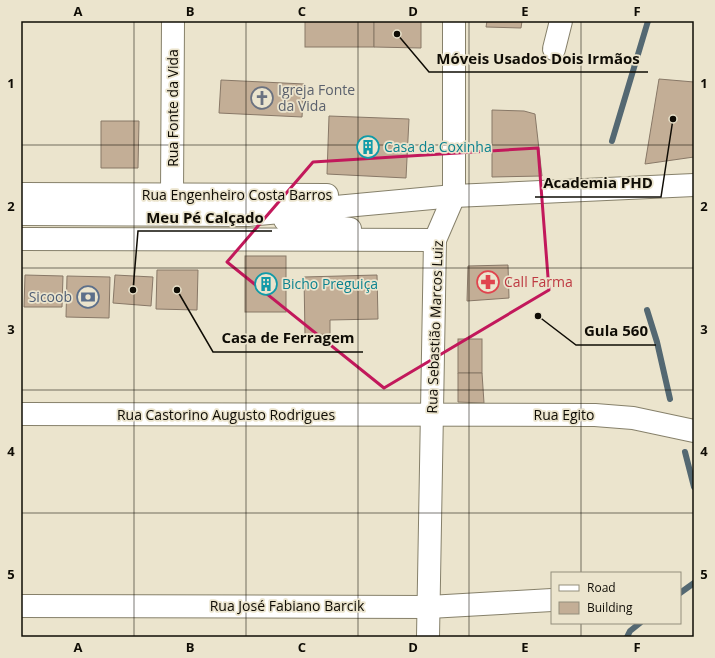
<svg xmlns="http://www.w3.org/2000/svg" width="715" height="658" viewBox="0 0 715 658" font-family="'Open Sans',sans-serif">
<style>
.lines{fill:none;stroke-linecap:round;stroke-linejoin:round}
.stream{stroke:#546872;stroke-width:6}
.building{fill:#c3ae96;stroke:#887867}
.minor-casing{stroke:#86806a;stroke-width:24}
.major-casing{stroke:#86806a;stroke-width:24}
.minor{stroke:#fff;stroke-width:22}
.major{stroke:#fff;stroke-width:22}
.marked{fill:none;stroke:#c2185b;stroke-width:3;stroke-linejoin:round}
.grid{fill:none;stroke:#0f0c05;stroke-width:1;stroke-opacity:0.55}
.labels{text-anchor:middle;stroke-width:3.5;stroke-linejoin:round;paint-order:stroke}
.worship-label{font-size:14px;fill:#5b616d;stroke:#ebe4cd;text-anchor:start}
.street-label{font-size:14px;fill:#0f0c05;stroke:#ebe4cd}
.culture-label{font-size:14px;fill:#0d838f;stroke:#ebe4cd;text-anchor:start}
.health-label{font-size:14px;fill:#be3a42;stroke:#ebe4cd;text-anchor:start}
.service-label{font-size:14px;fill:#4e5e75;stroke:#ebe4cd;text-anchor:end}
.leader{fill:none;stroke:#0f0c05;stroke-width:1.5}
.callout-dot{fill:#0f0c05;stroke:#ebe4cd;stroke-width:1.5}
.callout-label{font-size:15px;text-anchor:middle;font-weight:bold;fill:#0f0c05;stroke:#ebe4cd;stroke-width:3.5;stroke-linejoin:round;paint-order:stroke}
.neatline{fill:none;stroke:#0f0c05;stroke-width:1.5}
.grid-label{font-size:13px;text-anchor:middle;font-weight:bold;fill:#0f0c05}
</style>
<rect width="100%" height="100%" fill="#ebe4cd"/>
<g class="lines">
<g class="stream">
<polyline points="612,141 648,21"/>
<polyline points="647,310 657,342 670,399"/>
<polyline points="685,452 694,487"/>
<polyline points="680,593 694,583"/>
<polyline points="627,637 630,631 640,623"/>
</g>
</g>
<g class="building">
<rect x="305" y="21" width="69" height="26"/>
<polygon points="374,21 421,21 421,48 374,47"/>
<polygon points="487,21 522,21 521,28 486,27"/>
<polygon points="659,79 694,82 694,157 645,164"/>
<polygon points="221,80 304,84 302,117 219,113"/>
<polygon points="492,110 524,111 535,114 542,176 492,177"/>
<polygon points="329,116 409,119 406,178 327,174"/>
<polygon points="101,121 139,121 138,168 101,168"/>
<rect x="245" y="256" width="41" height="56"/>
<polygon points="508,265 509,298 467,301 468,266"/>
<polygon points="157,270 198,270 197,310 156,309"/>
<polygon points="25,275 63,276 62,307 24,307"/>
<polygon points="115,275 153,277 151,306 113,303"/>
<polygon points="377,275 378,319 330,320 330,334 305,335 304,277"/>
<polygon points="67,276 110,277 109,318 66,317"/>
<rect x="458" y="339" width="24" height="34"/>
<polygon points="458,373 482,373 484,403 458,402"/>
</g>
<g class="lines">
<g class="minor-casing">
<g id="minor">
<polyline points="554,49 561,21"/>
<polyline points="21,194 327,195"/>
<polyline points="172,194 173,21"/>
<polyline points="21,214 248,215 454,196 694,185"/>
<polyline points="285,220 350,229"/>
<polyline points="21,239 435,240"/>
<polyline points="21,414 595,415 633,418 694,431"/>
<polyline points="21,606 429,607 552,600"/>
</g>
</g>
<g class="major-casing">
<polyline id="major" points="428,637 435,240 454,196 454,21"/>
</g>
<use href="#minor" class="minor"/>
<use href="#major" class="major"/>
</g>
<path class="marked" d="M538,148L549,290L384,388L227,262L313,162Z"/>
<path class="grid" d="M134,21V637M246,21V637M358,21V637M469,21V637M581,21V573M21,145H694M21,268H694M21,390H694M21,513H694M581,623V637"/>
<defs>
<g id="church-ring" transform="scale(1.15)"><circle r="9.5" fill="#ebe4cd" stroke="#6b7280" stroke-width="1.5"/><path d="M-1.2-6h2.4v3.5h3.3v2.4h-3.3V6h-2.4V-.1h-3.3v-2.4h3.3Z" fill="#6b7280"/></g>
<g id="building-ring" transform="scale(1.15)"><circle r="9.5" fill="#ebe4cd" stroke="#0f9aa8" stroke-width="1.5"/><path d="M-4-6H4V6H1V3H-1V6H-4ZM-2.5-4.3h1.7v1.8h-1.7ZM.8-4.3h1.7v1.8H.8ZM-2.5-1h1.7V.8h-1.7ZM.8-1h1.7V.8H.8Z" fill="#0f9aa8"/></g>
<g id="pharmacy-ring" transform="scale(1.15)"><circle r="9.5" fill="#ebe4cd" stroke="#e0444e" stroke-width="1.5"/><path d="M-2-6h4v4h4v4h-4v4h-4v-4h-4v-4h4Z" fill="#e0444e"/></g>
<g id="bank-ring" transform="scale(1.15)"><circle r="9.5" fill="#ebe4cd" stroke="#5c6f8a" stroke-width="1.5"/><path d="M-6-4H6V4H-6ZM0-2.3a2.3 2.3 0 1 0 0 4.6a2.3 2.3 0 1 0 0-4.6Z" fill="#5c6f8a"/></g>
</defs>
<g fill-rule="evenodd">
<use href="#church-ring" x="262" y="98"/>
<use href="#building-ring" x="368" y="147"/>
<use href="#pharmacy-ring" x="488" y="282"/>
<use href="#building-ring" x="266" y="284"/>
<use href="#bank-ring" x="88" y="297"/>
</g>
<g class="labels">
<g class="worship-label">
<text x="278" y="95">Igreja Fonte<tspan x="278" dy="16">da Vida</tspan></text>
</g>
<g class="street-label">
<text transform="translate(173 108) rotate(-90)" y="5">Rua Fonte da Vida</text>
<text x="237" y="200">Rua Engenheiro Costa Barros</text>
<text transform="translate(435 327) rotate(-88)" y="5">Rua Sebastião Marcos Luiz</text>
<text x="226" y="420">Rua Castorino Augusto Rodrigues</text>
<text x="564" y="420">Rua Egito</text>
<text x="287" y="611">Rua José Fabiano Barcik</text>
</g>
<g class="culture-label">
<text x="384" y="152">Casa da Coxinha</text>
<text x="282" y="289">Bicho Preguiça</text>
</g>
<g class="health-label">
<text x="504" y="287">Call Farma</text>
</g>
<g class="service-label">
<text x="72" y="302">Sicoob</text>
</g>
</g>
<path class="leader" d="M397 34L429 72H648M673 119L661 197H535M133 290L138 231H272M538 316L576 345H656M177 290L213 352H363"/>
<g class="callout-dot">
<circle cx="397" cy="34" r="4"/>
<circle cx="673" cy="119" r="4"/>
<circle cx="133" cy="290" r="4"/>
<circle cx="538" cy="316" r="4"/>
<circle cx="177" cy="290" r="4"/>
</g>
<g class="callout-label">
<text x="538" y="64">Móveis Usados Dois Irmãos</text>
<text x="598" y="188">Academia PHD</text>
<text x="205" y="223">Meu Pé Calçado</text>
<text x="616" y="336">Gula 560</text>
<text x="288" y="343">Casa de Ferragem</text>
</g>
<rect width="715" height="658" fill="none" stroke="#ebe4cd" stroke-width="44"/>
<rect x="551" y="572" width="130" height="52" fill="#ebe4cd" stroke="#938e7d"/>
<rect x="559" y="585" width="20" height="6" fill="#ffffff" stroke="#938e7d"/>
<text x="587" y="592" font-size="12" fill="#0f0c05">Road</text>
<rect x="559" y="602" width="20" height="12" fill="#c3ae96" stroke="#938e7d"/>
<text x="587" y="612" font-size="12" fill="#0f0c05">Building</text>
<rect x="22" y="22" width="671" height="614" class="neatline"/>
<g class="grid-label">
<text x="78" y="16">A</text>
<text x="190" y="16">B</text>
<text x="302" y="16">C</text>
<text x="413" y="16">D</text>
<text x="525" y="16">E</text>
<text x="637" y="16">F</text>
<text x="11" y="88">1</text>
<text x="704" y="88">1</text>
<text x="11" y="211">2</text>
<text x="704" y="211">2</text>
<text x="11" y="334">3</text>
<text x="704" y="334">3</text>
<text x="11" y="456">4</text>
<text x="704" y="456">4</text>
<text x="11" y="579">5</text>
<text x="704" y="579">5</text>
<text x="78" y="652">A</text>
<text x="190" y="652">B</text>
<text x="302" y="652">C</text>
<text x="413" y="652">D</text>
<text x="525" y="652">E</text>
<text x="637" y="652">F</text>
</g>
</svg>
